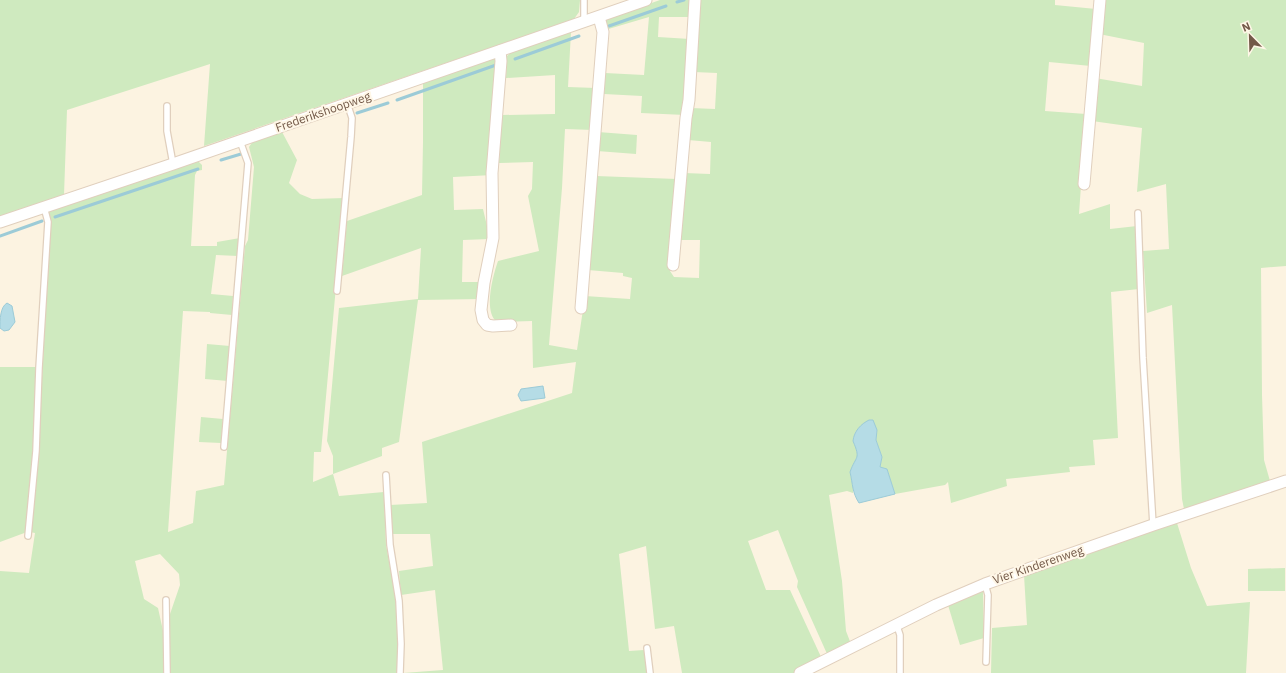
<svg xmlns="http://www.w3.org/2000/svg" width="1286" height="673" viewBox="0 0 1286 673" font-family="'IBM Plex Sans',sans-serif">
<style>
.green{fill:#cfeabf}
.water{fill:#b5dce6;stroke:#9ccbd7}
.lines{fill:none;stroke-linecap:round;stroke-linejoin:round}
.stream{stroke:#9ccbd7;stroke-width:3}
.service-casing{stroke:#e0cfbd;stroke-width:8}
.minor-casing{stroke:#e0cfbd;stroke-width:13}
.service{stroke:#fff;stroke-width:5.5}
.minor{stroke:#fff;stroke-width:11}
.labels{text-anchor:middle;stroke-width:4;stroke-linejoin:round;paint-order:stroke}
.street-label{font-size:12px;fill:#735948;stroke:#fff7e7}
</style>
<rect width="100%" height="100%" fill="#fcf3e1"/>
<g class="green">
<polygon points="0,0 580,0 579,12 574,19 204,146 210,64 67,110 64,195 0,217"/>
<polygon points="660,0 692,0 692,17 659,17 658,37 690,39 685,115 641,113 642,96 604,94 605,73 644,75 649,17 605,30 605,20 609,18"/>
<path d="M699,0H1055V5L1096,9L1091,66L1049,62L1045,111L1086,114L1079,214L1110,204V229L1137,226L1139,289L1111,292L1118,438L1093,440L1095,465L1069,467L1070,472L1006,479L1007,486L951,503L948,482L945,485L895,494L887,469L880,467L882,457L876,440L877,430L856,431C849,445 860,446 858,457C856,462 852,467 850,472L853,485V493L847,491L829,495L842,581L846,631L851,644L828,656L797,587L798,581L778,530L748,541L766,590H790L822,659L795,673H682L674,626L655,629L646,546L619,554L629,651L644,650L647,673H403L443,670L435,590L401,595L399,571L433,566L430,534H392L390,505L427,503L422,442L572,393L576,362L533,368L532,321L497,322C483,312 493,275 498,261L539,251L528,196L532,189L533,162L499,163L502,115L555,114V75L506,78L507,56L510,53L571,32L568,87L596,88L593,130L565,129L562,188L549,345L577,350L585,296L630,299L632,278L623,276V273L588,270L596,176L677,179L670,271L674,277L699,278L700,240H678L684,173L710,174L711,142L688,140L691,108L715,109L717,73L694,72Z"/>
<polygon points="1102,0 1286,0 1286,266 1261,268 1262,395 1264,460 1270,481 1184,509 1182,499 1172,305 1147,313 1143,251 1169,249 1166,184 1137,192 1142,128 1092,121 1095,78 1142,86 1144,43 1099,34"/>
<polygon points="496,58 499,59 493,175 453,177 454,210 483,209 490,239 463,240 462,282 482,282 482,299 418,300 399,442 382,448 382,456 333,474 339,496 384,492 386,545 396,599 398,647 397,673 169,673 170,614 180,585 179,574 160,554 135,561 144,599 158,608 165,640 164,673 0,673 0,571 29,573 35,533 30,532 38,446 51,221 48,216 50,210 196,159 202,165 202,170 197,171 195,175 191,246 217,246 217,242 240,238 238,256 216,255 211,294 233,296 232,315 210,313 210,312 183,311 168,532 193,523 196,491 224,485 245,246 248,240 254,167 249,147 253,141 281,130 297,160 289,183 300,194 312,199 344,198 321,452 314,452 313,482 333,474 333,456 327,441 339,308 418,299 421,248 342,276 347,221 422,195 423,142 423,83"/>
<polygon points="598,132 637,135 636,154 597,151"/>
<polygon points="207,344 230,346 228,381 205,379"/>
<polygon points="0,367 38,367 34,451 27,532 0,542"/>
<polygon points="201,417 223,419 221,443 199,442"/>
<polygon points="1177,523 1191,568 1207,606 1250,602 1246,673 991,673 992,628 1027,625 1024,575"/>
<polygon points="1285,568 1285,591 1248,591 1248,569"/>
<polygon points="980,590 983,591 984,638 960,645 948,605"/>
</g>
<g class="water">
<path d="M7,303L12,306L15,322L9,330L4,331L0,328C0,320 0,307 7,303Z"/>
<polygon points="543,386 545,398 521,401 518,395 521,389"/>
<path d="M869,420H873L877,430L876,440L882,457L880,467L887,469L895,494L859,503C852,492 853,485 850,472C856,455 861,460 853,441C854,431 861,424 869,420Z"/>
</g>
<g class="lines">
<g class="stream">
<polyline points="677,2 684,0"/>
<polyline points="609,26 666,6"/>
<polyline points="515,59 579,36"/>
<polyline points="397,100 496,65"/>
<polyline points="357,113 388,103"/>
<polyline points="221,160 241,154"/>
<polyline points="55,217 198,169"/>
<polyline points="0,236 42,221"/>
</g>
<g class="service-casing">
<g id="service">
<polyline points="584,22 584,0"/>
<polyline points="167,106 167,131 173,164"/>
<polyline points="1138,213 1143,358 1153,525"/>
<polyline points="337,291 351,137 352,118 347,103"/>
<polyline points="224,447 248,163 240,141"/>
<polyline points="386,475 390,545 399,601 401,644 400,673"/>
<polyline points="28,536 36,451 39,368 48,222 44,207"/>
<polyline points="985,584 988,595 986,662"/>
<polyline points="166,600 167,673"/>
<polyline points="897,626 900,635 900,673"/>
<polyline points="647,648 650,673"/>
</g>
</g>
<g class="minor-casing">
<g id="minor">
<polyline points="500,51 501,61 492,173 493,238 484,283 481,310 483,320 487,325 493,326 511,325"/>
<polyline points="1084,184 1100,0"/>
<polyline points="0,222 173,164 646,0"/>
<polyline points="673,265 686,118 689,100 695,0"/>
<polyline points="581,308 603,32 599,17"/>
<polyline points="800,673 936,605 985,584 1153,525 1286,481"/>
</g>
</g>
<use href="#service" class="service"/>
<use href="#minor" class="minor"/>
</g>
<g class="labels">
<g class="street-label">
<text transform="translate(323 112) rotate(-19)" y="4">Frederikshoopweg</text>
<text transform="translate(1038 565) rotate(-19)" y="4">Vier Kinderenweg</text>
</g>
</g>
<g transform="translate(1250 36) rotate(337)" stroke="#fff7e7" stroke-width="3" paint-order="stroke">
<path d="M0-3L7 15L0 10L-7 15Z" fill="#735948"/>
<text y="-6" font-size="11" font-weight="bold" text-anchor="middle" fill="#735948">N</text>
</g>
</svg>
